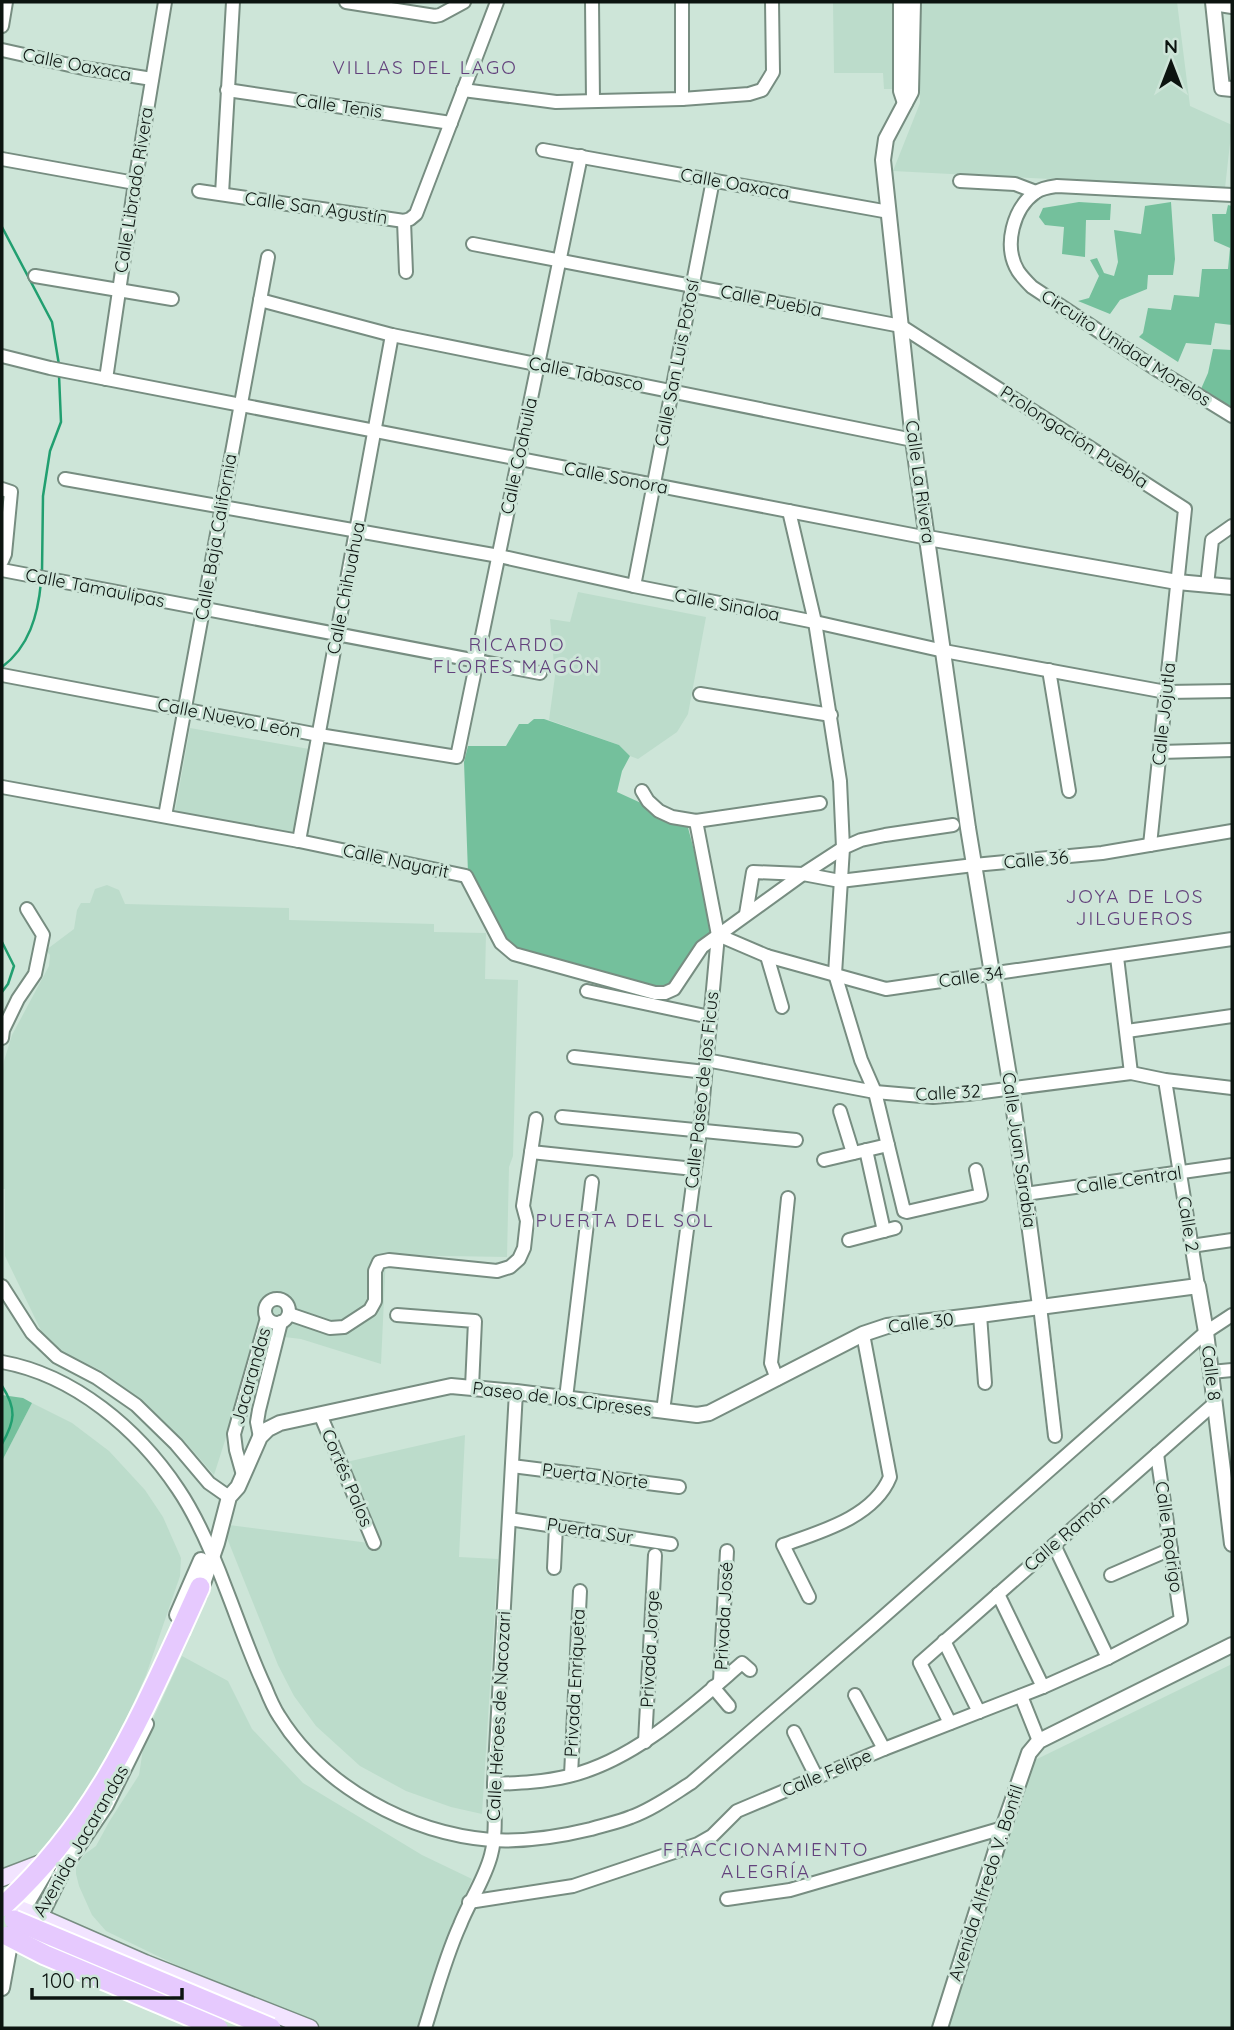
<svg xmlns="http://www.w3.org/2000/svg" width="1234" height="2030" viewBox="0 0 1234 2030" font-family="Quicksand,sans-serif">
<style>
.built{fill:#bcdccb}
.green{fill:#74c09c}
.lines{fill:none;stroke-linecap:round;stroke-linejoin:round}
.stream{stroke:#219f70;stroke-width:2.5}
.minor-casing{stroke:#778d81;stroke-width:16}
.tertiary-casing{stroke:#778d81;stroke-width:18}
.secondary-casing{stroke:#778d81;stroke-width:19}
.primary-casing{stroke:#fff;stroke-width:23}
.minor{stroke:#fff;stroke-width:12}
.tertiary{stroke:#fff;stroke-width:14}
.secondary{stroke:#f2e4ff;stroke-width:16}
.primary{stroke:#e6c9fe;stroke-width:19}
.primary-bridge-casing{stroke:#fff;stroke-width:23;stroke-linecap:butt}
.primary-bridge{stroke:#e6c9fe;stroke-width:19}
.labels{text-anchor:middle;stroke-width:6;stroke-linejoin:round;paint-order:stroke}
.street-label{font-size:18px;fill:#0c1410;stroke:#cde5d8}
.neighbourhood-label{font-size:19px;letter-spacing:2px;fill:#62417c;stroke:#cde5d8}
</style>
<rect width="100%" height="100%" fill="#cde5d8"/>
<g class="built">
<polygon points="833,2 899,2 907,89 884,89 883,73 834,73"/>
<polygon points="918,2 1177,2 1190,106 1232,125 1225,188 893,171 920,103"/>
<polygon points="578,592 706,617 688,714 677,732 638,759 630,756 619,745 549,720 555,676 550,619 570,622"/>
<polygon points="190,728 309,749 293,838 174,817"/>
<polygon points="107,885 119,890 125,904 289,908 289,920 434,924 434,932 486,933 485,979 518,980 513,1156 509,1167 507,1257 386,1255 381,1364 301,1339 259,1334 214,1475 186,1443 140,1399 100,1370 48,1345 5,1256 5,1189 2,1189 2,1080 4,1061 12,1035 49,966 50,955 46,950 74,929 77,910 81,903 90,903 95,889"/>
<polygon points="32,1403 72,1423 109,1451 145,1490 163,1517 181,1558 180,1576 146,1675 106,1764 49,1856 2,1880 2,1461"/>
<polygon points="465,1435 459,1557 498,1559 482,1814 451,1807 406,1791 360,1766 316,1726 294,1696 278,1665 225,1533 229,1525 377,1544 342,1463"/>
<polygon points="182,1656 228,1681 252,1729 303,1783 422,1855 472,1879 436,1968 419,2028 315,2028 298,2024 106,1931 92,1915 79,1886 76,1874 76,1866 85,1854 96,1846 109,1822 139,1775 145,1736"/>
<polygon points="1232,1664 1232,2028 948,2028 1033,1761"/>
</g>
<g class="green">
<polygon points="1079,202 1111,204 1110,220 1086,220 1085,257 1062,254 1064,227 1045,225 1039,217 1043,208"/>
<polygon points="1171,202 1175,259 1173,275 1148,275 1147,289 1120,300 1110,314 1078,301 1089,298 1099,276 1090,260 1097,258 1104,273 1114,276 1118,262 1114,230 1141,234 1145,206"/>
<polygon points="1228,205 1232,206 1232,325 1215,323 1211,345 1186,343 1178,362 1139,337 1143,333 1148,308 1171,310 1174,295 1199,297 1202,269 1228,269 1230,248 1214,241 1212,214 1226,214"/>
<polygon points="1213,349 1232,350 1232,407 1201,389 1208,373"/>
<polygon points="534,719 544,719 619,745 630,756 622,771 617,792 687,824 715,929 698,944 672,986 664,990 514,951 504,943 468,873 464,762 468,746 506,746 519,724 528,724"/>
<polygon points="2,1395 23,1398 32,1403 2,1461"/>
</g>
<g class="lines">
<g class="stream">
<polyline points="2,227 52,322 59,365"/>
<polyline points="42,572 43,496 50,451 61,422 59,375"/>
<path d="M2,667C29,647 38,615 41,582"/>
<polyline points="2,942 14,966 8,984 2,992"/>
<path d="M2,1386C17,1409 15,1421 2,1444"/>
</g>
<g class="minor-casing">
<g id="minor">
<polyline points="346,2 435,16 440,15 464,2"/>
<polyline points="592,2 593,101"/>
<polyline points="682,2 682,99"/>
<polyline points="1213,4 1232,7"/>
<polyline points="2,26 6,2"/>
<polyline points="2,50 83,68 152,79"/>
<polyline points="227,90 451,123"/>
<polyline points="463,90 556,102 682,99 749,94 762,90 773,72 772,2"/>
<polyline points="543,150 889,212"/>
<polyline points="2,159 135,183"/>
<polyline points="960,181 1015,184 1036,192"/>
<polyline points="199,191 404,221 410,219 416,214 497,2"/>
<polyline points="222,194 233,2"/>
<path d="M1232,195L1057,186C1050,187 1042,188 1036,192C1013,208 1003,246 1018,271C1022,277 1027,282 1032,287L1159,371L1232,416"/>
<polyline points="404,221 406,272"/>
<polyline points="473,244 901,326 1185,509 1150,845"/>
<polyline points="35,276 172,299"/>
<polyline points="260,300 392,335 913,440"/>
<polyline points="2,356 50,368 928,538"/>
<polyline points="106,379 135,183 165,2"/>
<polyline points="65,479 499,556 634,586 815,622 944,651 1166,692 1232,691"/>
<polyline points="2,489 11,492 5,554 2,561"/>
<polyline points="789,511 815,622 840,781 843,848 835,974 861,1060 875,1092 904,1211 907,1212 981,1195 976,1170"/>
<polyline points="2,570 540,673"/>
<polyline points="1207,585 1212,540 1232,526"/>
<polyline points="634,586 713,180"/>
<polyline points="1049,670 1069,791"/>
<polyline points="2,675 319,735 457,757 581,156"/>
<polyline points="700,694 831,715"/>
<polyline points="1160,752 1232,750"/>
<polyline points="2,787 299,841 466,876 501,943 514,954 655,993 665,993 674,989 702,947 803,874 843,848 861,840 885,835 953,825"/>
<polyline points="642,791 648,801 659,811 672,817 696,821 820,803"/>
<polyline points="165,816 268,257"/>
<polyline points="299,841 392,335"/>
<polyline points="746,914 753,872 803,874 840,881 974,865 1102,853 1232,831"/>
<polyline points="718,935 767,956 886,989 1232,939"/>
<polyline points="767,956 782,1007"/>
<polyline points="1117,957 1131,1073"/>
<polyline points="587,991 710,1017"/>
<polyline points="1127,1031 1232,1016"/>
<polyline points="2,1038 3,1030 18,999 35,974 43,935 27,909"/>
<polyline points="574,1057 705,1072"/>
<polyline points="706,1060 875,1092 933,1097 968,1094 1131,1073 1165,1080 1232,1088"/>
<polyline points="1165,1080 1198,1286"/>
<polyline points="840,1111 853,1153"/>
<polyline points="562,1117 796,1140"/>
<polyline points="866,1150 884,1231"/>
<polyline points="531,1152 694,1169"/>
<polyline points="824,1160 888,1145"/>
<polyline points="1025,1194 1232,1165"/>
<polyline points="849,1240 895,1228"/>
<polyline points="1191,1246 1232,1240"/>
<polyline points="2,1286 32,1333 57,1357 97,1378 136,1405 176,1444 209,1483 229,1497"/>
<circle cx="277" cy="1311" r="12"/>
<polyline points="1040,1306 1055,1436"/>
<polyline points="289,1314 330,1328 344,1327 370,1310 375,1301 375,1271 379,1262 389,1260 497,1271 510,1267 519,1259 524,1248 527,1221 523,1206 536,1119"/>
<polyline points="397,1315 475,1321 472,1387"/>
<polyline points="980,1315 985,1383"/>
<path d="M2,1362C74,1375 138,1429 178,1489C197,1517 214,1557 226,1589C239,1622 250,1655 265,1687C269,1697 273,1707 279,1716C323,1787 409,1833 491,1840C524,1842 558,1837 591,1829C604,1825 619,1822 631,1817C653,1809 672,1795 691,1783L874,1625L1206,1332L1232,1315"/>
<polyline points="1211,1372 1232,1370"/>
<polyline points="777,1379 771,1363 788,1198"/>
<polyline points="566,1398 592,1182"/>
<polyline points="663,1411 700,1131 718,935 696,821"/>
<polyline points="320,1414 374,1543"/>
<polyline points="260,1437 257,1422 259,1410 281,1322"/>
<polyline points="512,1466 679,1487"/>
<polyline points="243,1475 236,1450 234,1434 267,1318"/>
<polyline points="509,1519 671,1544"/>
<polyline points="1054,1545 1108,1658"/>
<polyline points="554,1568 556,1526"/>
<polyline points="1111,1575 1171,1549"/>
<polyline points="998,1594 1043,1687"/>
<path d="M809,1597L783,1545C820,1532 874,1517 890,1477L863,1334"/>
<polyline points="944,1641 979,1712"/>
<polyline points="720,1681 727,1551"/>
<polyline points="713,1687 729,1706"/>
<polyline points="855,1695 884,1749"/>
<polyline points="1021,1696 1039,1741"/>
<polyline points="950,1723 920,1663 1215,1403"/>
<polyline points="794,1732 817,1778"/>
<polyline points="645,1742 655,1555"/>
<polyline points="571,1775 580,1591"/>
<path d="M494,1784C520,1783 544,1782 569,1776C635,1760 691,1707 742,1663L750,1670"/>
<polyline points="727,1899 790,1890 1003,1828"/>
<polyline points="469,1902 573,1886 698,1844 712,1836 737,1811 884,1749 1043,1687 1108,1658 1181,1620 1157,1454"/>
<path d="M425,2028C436,1993 445,1958 460,1925C469,1902 485,1879 491,1855C497,1833 494,1807 494,1784L516,1392"/>
</g>
</g>
<g class="tertiary-casing">
<g id="tertiary">
<polyline points="901,2 901,91 905,103"/>
<polyline points="913,2 911,92 886,139 883,160 913,440 968,828 1011,1088 1040,1306"/>
<polyline points="1213,2 1222,88 1232,89"/>
<polyline points="928,538 1177,582 1232,587"/>
<polyline points="199,1595 217,1543 229,1497 238,1487 260,1437 268,1429 280,1423 451,1386 516,1392 697,1415 709,1413 863,1334 887,1326 980,1315 1198,1286 1206,1332 1232,1544"/>
<polyline points="177,1615 201,1560"/>
<polyline points="32,1924 40,1917 66,1864 106,1805 146,1724"/>
<polyline points="2,1988 10,1944 23,1910 47,1869"/>
<polyline points="940,2028 1003,1828 1029,1753 1039,1741 1232,1645"/>
</g>
</g>
<g class="secondary-casing">
<g id="secondary">
<polyline points="2,1878 54,1858 66,1864"/>
<polyline points="2,1902 40,1917 145,1963 310,2028"/>
</g>
</g>
<g class="primary-casing">
<polyline id="primary" points="181,1629 200,1587"/>
</g>
<use href="#minor" class="minor"/>
<use href="#tertiary" class="tertiary"/>
<use href="#secondary" class="secondary"/>
<use href="#primary" class="primary"/>
<g class="primary-bridge-casing">
<g id="primary-bridge">
<path d="M2,1907C91,1826 132,1736 181,1629"/>
<polyline points="14,1920 271,2028"/>
<polyline points="8,1936 45,1955 218,2028"/>
</g>
</g>
<use href="#primary-bridge" class="primary-bridge"/>
</g>
<g class="labels">
<g class="street-label">
<text transform="translate(77 65) rotate(11)" y="6">Calle Oaxaca</text>
<text transform="translate(339 106) rotate(8)" y="6">Calle Tenis</text>
<text transform="translate(735 184) rotate(10)" y="6">Calle Oaxaca</text>
<text transform="translate(134 190) rotate(-81)" y="6">Calle Librado Rivera</text>
<text transform="translate(316 208) rotate(8)" y="6">Calle San Agustín</text>
<text transform="translate(771 301) rotate(11)" y="6">Calle Puebla</text>
<text transform="translate(1126 348) rotate(33)" y="6">Circuito Unidad Morelos</text>
<text transform="translate(677 363) rotate(-79)" y="6">Calle San Luis Potosí</text>
<text transform="translate(586 374) rotate(11)" y="6">Calle Tabasco</text>
<text transform="translate(1074 437) rotate(33)" y="6">Prolongación Puebla</text>
<text transform="translate(519 456) rotate(-78)" y="6">Calle Coahuila</text>
<text transform="translate(616 478) rotate(11)" y="6">Calle Sonora</text>
<text transform="translate(920 482) rotate(82)" y="6">Calle La Rivera</text>
<text transform="translate(216 537) rotate(-80)" y="6">Calle Baja California</text>
<text transform="translate(95 588) rotate(11)" y="6">Calle Tamaulipas</text>
<text transform="translate(346 588) rotate(-79)" y="6">Calle Chihuahua</text>
<text transform="translate(727 605) rotate(11)" y="6">Calle Sinaloa</text>
<text transform="translate(1164 714) rotate(-84)" y="6">Calle Jojutla</text>
<text transform="translate(229 718) rotate(11)" y="6">Calle Nuevo León</text>
<text transform="translate(1036 860) rotate(-5)" y="6">Calle 36</text>
<text transform="translate(396 861) rotate(12)" y="6">Calle Nayarit</text>
<text transform="translate(971 977) rotate(-8)" y="6">Calle 34</text>
<text transform="translate(702 1090) rotate(-84)" y="6">Calle Paseo de los Ficus</text>
<text transform="translate(948 1093) rotate(-3)" y="6">Calle 32</text>
<text transform="translate(1019 1150) rotate(82)" y="6">Calle Juan Sarabia</text>
<text transform="translate(1129 1180) rotate(-8)" y="6">Calle Central</text>
<text transform="translate(1188 1224) rotate(81)" y="6">Calle 2</text>
<text transform="translate(921 1323) rotate(-7)" y="6">Calle 30</text>
<text transform="translate(1211 1373) rotate(83)" y="6">Calle 8</text>
<text transform="translate(251 1376) rotate(-74)" y="6">Jacarandas</text>
<text transform="translate(562 1399) rotate(7)" y="6">Paseo de los Cipreses</text>
<text transform="translate(595 1476) rotate(7)" y="6">Puerta Norte</text>
<text transform="translate(347 1478) rotate(67)" y="6">Cortés Palos</text>
<text transform="translate(590 1531) rotate(9)" y="6">Puerta Sur</text>
<text transform="translate(1067 1533) rotate(-41)" y="6">Calle Ramón</text>
<text transform="translate(1169 1537) rotate(82)" y="6">Calle Rodrigo</text>
<text transform="translate(724 1616) rotate(-87)" y="6">Privada José</text>
<text transform="translate(650 1649) rotate(-87)" y="6">Privada Jorge</text>
<text transform="translate(575 1683) rotate(-87)" y="6">Privada Enriqueta</text>
<text transform="translate(499 1716) rotate(-87)" y="6">Calle Héroes de Nacozari</text>
<text transform="translate(827 1773) rotate(-23)" y="6">Calle Felipe</text>
<text transform="translate(81 1841) rotate(-60)" y="6">Avenida Jacarandas</text>
<text transform="translate(986 1883) rotate(-72)" y="6">Avenida Alfredo V. Bonfil</text>
</g>
<g class="neighbourhood-label">
<text x="425" y="74">VILLAS DEL LAGO</text>
<text x="517" y="651">RICARDO<tspan x="517" dy="22">FLORES MAGÓN</tspan></text>
<text x="1135" y="903">JOYA DE LOS<tspan x="1135" dy="22">JILGUEROS</tspan></text>
<text x="625" y="1227">PUERTA DEL SOL</text>
<text x="766" y="1856">FRACCIONAMIENTO<tspan x="766" dy="22">ALEGRÍA</tspan></text>
</g>
</g>
<rect width="1234" height="2030" fill="none" stroke="#0c1410" stroke-width="7"/>
<g transform="translate(1171 63)" stroke="#cde5d8" stroke-width="5" paint-order="stroke">
<path d="M0-5L12 26L0 18L-12 26Z" fill="#0c1410"/>
<text y="-10" font-size="19" font-weight="bold" text-anchor="middle" fill="#0c1410">N</text>
</g>
<path d="M32 1988v10h150v-10" fill="none" stroke="#0c1410" stroke-width="3.5"/>
<text x="42" y="1988" font-size="21" fill="#0c1410" stroke="#cde5d8" stroke-width="5" paint-order="stroke">100 m</text>
</svg>
